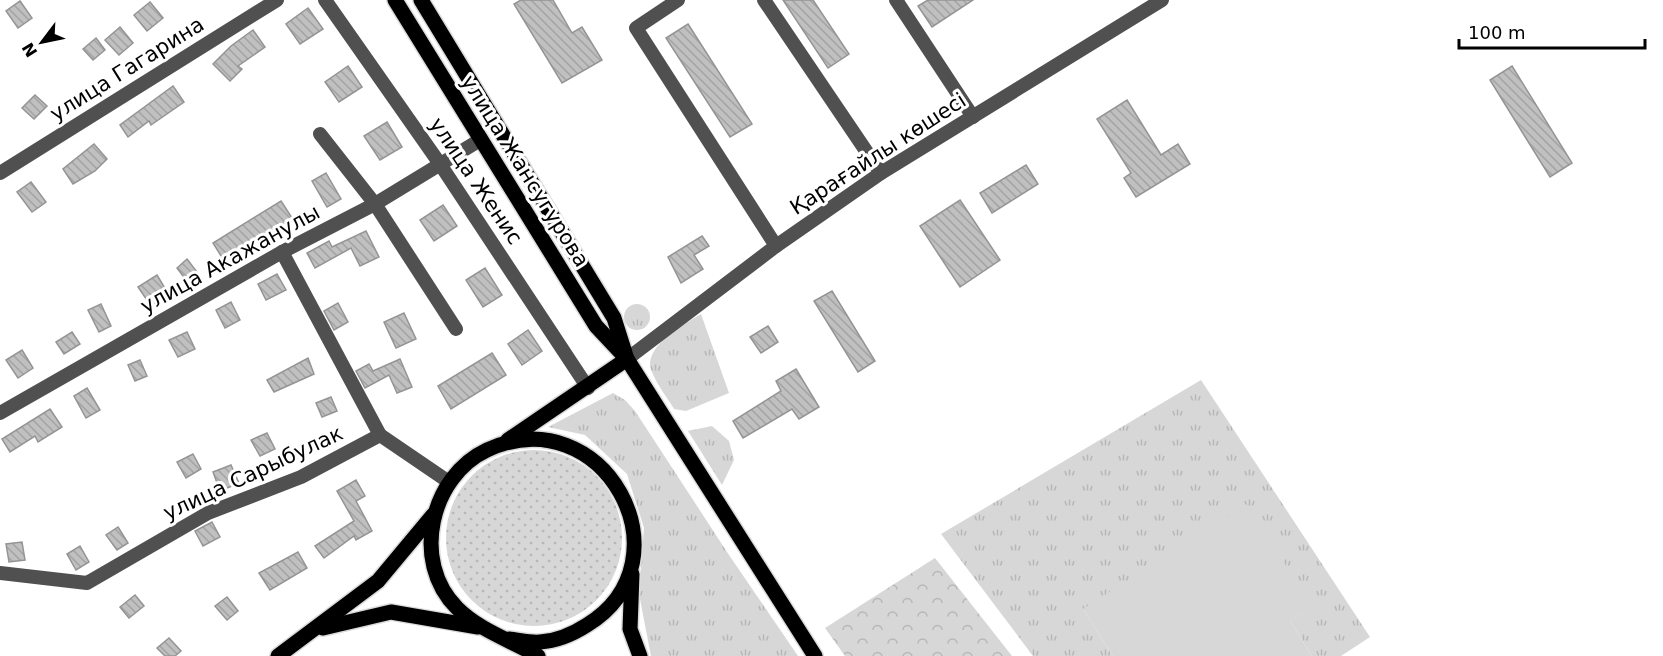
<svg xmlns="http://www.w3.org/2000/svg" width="1663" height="656" viewBox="0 0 1663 656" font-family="'DejaVu Sans',sans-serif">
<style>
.grass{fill:url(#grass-tufts)}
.forest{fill:url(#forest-crowns)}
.garden{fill:url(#garden-dots)}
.pitch{fill:#d7d7d7}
.building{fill:url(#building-back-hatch);stroke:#949494;stroke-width:1.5}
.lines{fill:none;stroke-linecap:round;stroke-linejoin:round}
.major-casing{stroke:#dbdbdb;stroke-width:18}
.minor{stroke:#505050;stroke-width:14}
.major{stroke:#000;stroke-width:15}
.labels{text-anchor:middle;stroke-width:6;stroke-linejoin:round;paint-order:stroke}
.street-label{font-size:21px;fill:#000;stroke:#fff}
</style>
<defs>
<pattern id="grass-tufts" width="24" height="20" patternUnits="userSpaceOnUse" patternTransform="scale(1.5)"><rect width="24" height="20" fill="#d7d7d7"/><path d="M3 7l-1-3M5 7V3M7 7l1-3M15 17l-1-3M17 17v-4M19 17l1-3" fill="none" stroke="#b7b7b7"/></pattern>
<pattern id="forest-crowns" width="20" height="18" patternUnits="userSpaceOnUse" patternTransform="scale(1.5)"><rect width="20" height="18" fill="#d7d7d7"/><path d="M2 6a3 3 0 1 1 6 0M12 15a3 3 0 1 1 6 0" fill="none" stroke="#b7b7b7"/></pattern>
<pattern id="garden-dots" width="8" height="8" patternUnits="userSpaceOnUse" patternTransform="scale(1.5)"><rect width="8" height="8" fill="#d7d7d7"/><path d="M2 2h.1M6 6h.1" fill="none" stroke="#b7b7b7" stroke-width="1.8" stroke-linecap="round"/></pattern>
<pattern id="building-back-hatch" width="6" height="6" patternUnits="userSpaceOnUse" patternTransform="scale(1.5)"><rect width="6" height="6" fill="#c0c0c0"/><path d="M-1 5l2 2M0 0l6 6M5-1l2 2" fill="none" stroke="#a3a3a3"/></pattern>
</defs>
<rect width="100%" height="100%" fill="#fff"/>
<g class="grass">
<circle cx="637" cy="317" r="13"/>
<path d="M701,314L729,393L686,411L674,409C667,397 657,385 652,372C641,347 685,324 701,314Z"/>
<polygon points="1201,380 1370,637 1341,656 1312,656 1290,621 1312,607 1083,609 1113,656 1033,656 941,534"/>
<polygon points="613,393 625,400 635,411 729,555 798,656 651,656 639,594 644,528 627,474 585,435 548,427"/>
<polygon points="712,426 729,441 734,460 722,485 688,431"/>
</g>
<polygon class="forest" points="935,558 1012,656 845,656 825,628"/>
<circle class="garden" cx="534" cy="538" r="88"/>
<polygon class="pitch" points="1246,504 1313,607 1290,621 1312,656 1113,656 1083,609"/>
<g class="building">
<polygon points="521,0 553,0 572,33 582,27 602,60 562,83 514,4"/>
<polygon points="783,0 813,0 849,54 828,68"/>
<polygon points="928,0 973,0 932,27 918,6"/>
<polygon points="20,1 32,18 18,28 6,11"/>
<polygon points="150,2 163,18 147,31 134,15"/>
<polygon points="308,8 323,29 300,44 286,24"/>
<polygon points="688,24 752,124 730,137 666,38"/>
<polygon points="120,27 133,43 119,55 105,40"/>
<polygon points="253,30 265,47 238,66 242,69 230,81 213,64 231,46"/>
<polygon points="96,38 105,50 93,60 83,49"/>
<polygon points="348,66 362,87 339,102 325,82"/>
<polygon points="1512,66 1572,163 1550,177 1490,80"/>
<polygon points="173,86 184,102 151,125 149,121 128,137 120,125"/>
<polygon points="35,95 47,106 34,119 22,108"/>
<polygon points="1127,100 1161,155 1178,144 1190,164 1136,197 1124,178 1131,173 1097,119"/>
<polygon points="387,122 402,147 380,160 364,136"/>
<polygon points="94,144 107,159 95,171 73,184 63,169"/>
<polygon points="1026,165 1038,184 992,213 980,193"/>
<polygon points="326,173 341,199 327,207 312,181"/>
<polygon points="31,182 46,202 32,212 17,192"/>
<polygon points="960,200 1000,260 960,287 920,226"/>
<polygon points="281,201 294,221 223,259 213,243"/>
<polygon points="443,205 457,226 434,241 420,220"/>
<polygon points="366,231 379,257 360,266 351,248 315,268 307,253 329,241 332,247"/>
<polygon points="702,236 709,246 694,255 703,269 681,283 668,257"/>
<polygon points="187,259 197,272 186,280 177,268"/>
<polygon points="485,268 502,295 483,307 466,280"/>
<polygon points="277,274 286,290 266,300 258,284"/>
<polygon points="157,275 169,295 151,306 138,287"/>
<polygon points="832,291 875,361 858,372 814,301"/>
<polygon points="231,302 240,320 225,328 216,310"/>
<polygon points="338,303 348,322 334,330 324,311"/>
<polygon points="101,304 111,326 99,332 88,310"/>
<polygon points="404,313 416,339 396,348 384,322"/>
<polygon points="768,326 778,342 761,353 750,337"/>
<polygon points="528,330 542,351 522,365 508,344"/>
<polygon points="72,332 80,344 64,354 56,342"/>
<polygon points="187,332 195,349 178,357 169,340"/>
<polygon points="22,350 33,368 18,378 6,360"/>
<polygon points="492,353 506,375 451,409 438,386"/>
<polygon points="308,358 314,374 274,392 267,380"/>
<polygon points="400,359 412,387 397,393 389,375 365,388 356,371 369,364 373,371"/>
<polygon points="140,360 147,376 135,381 128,365"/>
<polygon points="796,369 819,407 799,419 792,409 743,438 733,421 781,391 776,381"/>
<polygon points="87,388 100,410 86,418 74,396"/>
<polygon points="331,397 337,411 322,417 316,403"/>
<polygon points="50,409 62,427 38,442 35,436 10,452 2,439"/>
<polygon points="267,433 275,449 260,456 251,440"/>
<polygon points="193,454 201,469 186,478 177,462"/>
<polygon points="231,465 239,483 220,491 213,472"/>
<polygon points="356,480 365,496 356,501 372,531 356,540 354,536 324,558 315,546 354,521 337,491"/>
<polygon points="212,522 220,537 203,546 195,531"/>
<polygon points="118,527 128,543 117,550 106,535"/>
<polygon points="22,542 25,560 9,562 6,544"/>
<polygon points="80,546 89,562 76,570 67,554"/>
<polygon points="298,552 307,568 270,590 259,573"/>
<polygon points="135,595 144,606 129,618 120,607"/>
<polygon points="227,597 238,611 227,620 215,606"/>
<polygon points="169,638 181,651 175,656 165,656 157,648"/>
</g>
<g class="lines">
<g class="major-casing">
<g id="major">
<polyline points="395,0 596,326 627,359 815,656"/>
<polyline points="421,0 614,318 626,356"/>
<polyline points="508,440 627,359"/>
<polyline points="632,574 630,629 640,656"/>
<polyline points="323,628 391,612 478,627"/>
<path d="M509,639C519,640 530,643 540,642C557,641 573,634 587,625C693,560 603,396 487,450C431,476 410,561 457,608C479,630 510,640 538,656"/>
<polyline points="278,656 378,581 433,515"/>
</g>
</g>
<g class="minor">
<polyline points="325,0 440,164 588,388"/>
<polyline points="678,0 636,28 776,246"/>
<polyline points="764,0 881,173"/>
<polyline points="896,0 973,117"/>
<polyline points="320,134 375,204 456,329"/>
<polyline points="0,173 277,0"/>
<polyline points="282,252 380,435"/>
<polyline points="627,359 776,246 881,173 1162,0"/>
<polyline points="0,413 282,252 375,204 480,140"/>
<polyline points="0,573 87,583 208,513 301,477 380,435 449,482"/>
</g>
<use href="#major" class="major"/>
</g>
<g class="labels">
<g class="street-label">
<text transform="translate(127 69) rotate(-32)" y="7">улица Гагарина</text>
<text transform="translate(878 154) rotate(-33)" y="7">Қарағайлы көшесі</text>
<text transform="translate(525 171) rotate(58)" y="7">улица Жансугурова</text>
<text transform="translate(476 181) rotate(56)" y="7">улица Женис</text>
<text transform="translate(230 259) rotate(-29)" y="7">улица Акажанулы</text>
<text transform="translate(253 473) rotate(-25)" y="7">улица Сарыбулак</text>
</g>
</g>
<g transform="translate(42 42) rotate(238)" stroke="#ffffff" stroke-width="4.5" paint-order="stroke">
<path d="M0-4.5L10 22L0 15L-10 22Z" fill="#000000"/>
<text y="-9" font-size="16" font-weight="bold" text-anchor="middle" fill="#000000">N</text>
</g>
<path d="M1459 39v9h186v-9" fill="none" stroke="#000000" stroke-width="3"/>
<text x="1468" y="39" font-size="18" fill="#000000" stroke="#ffffff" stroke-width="4.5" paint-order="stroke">100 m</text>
</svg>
